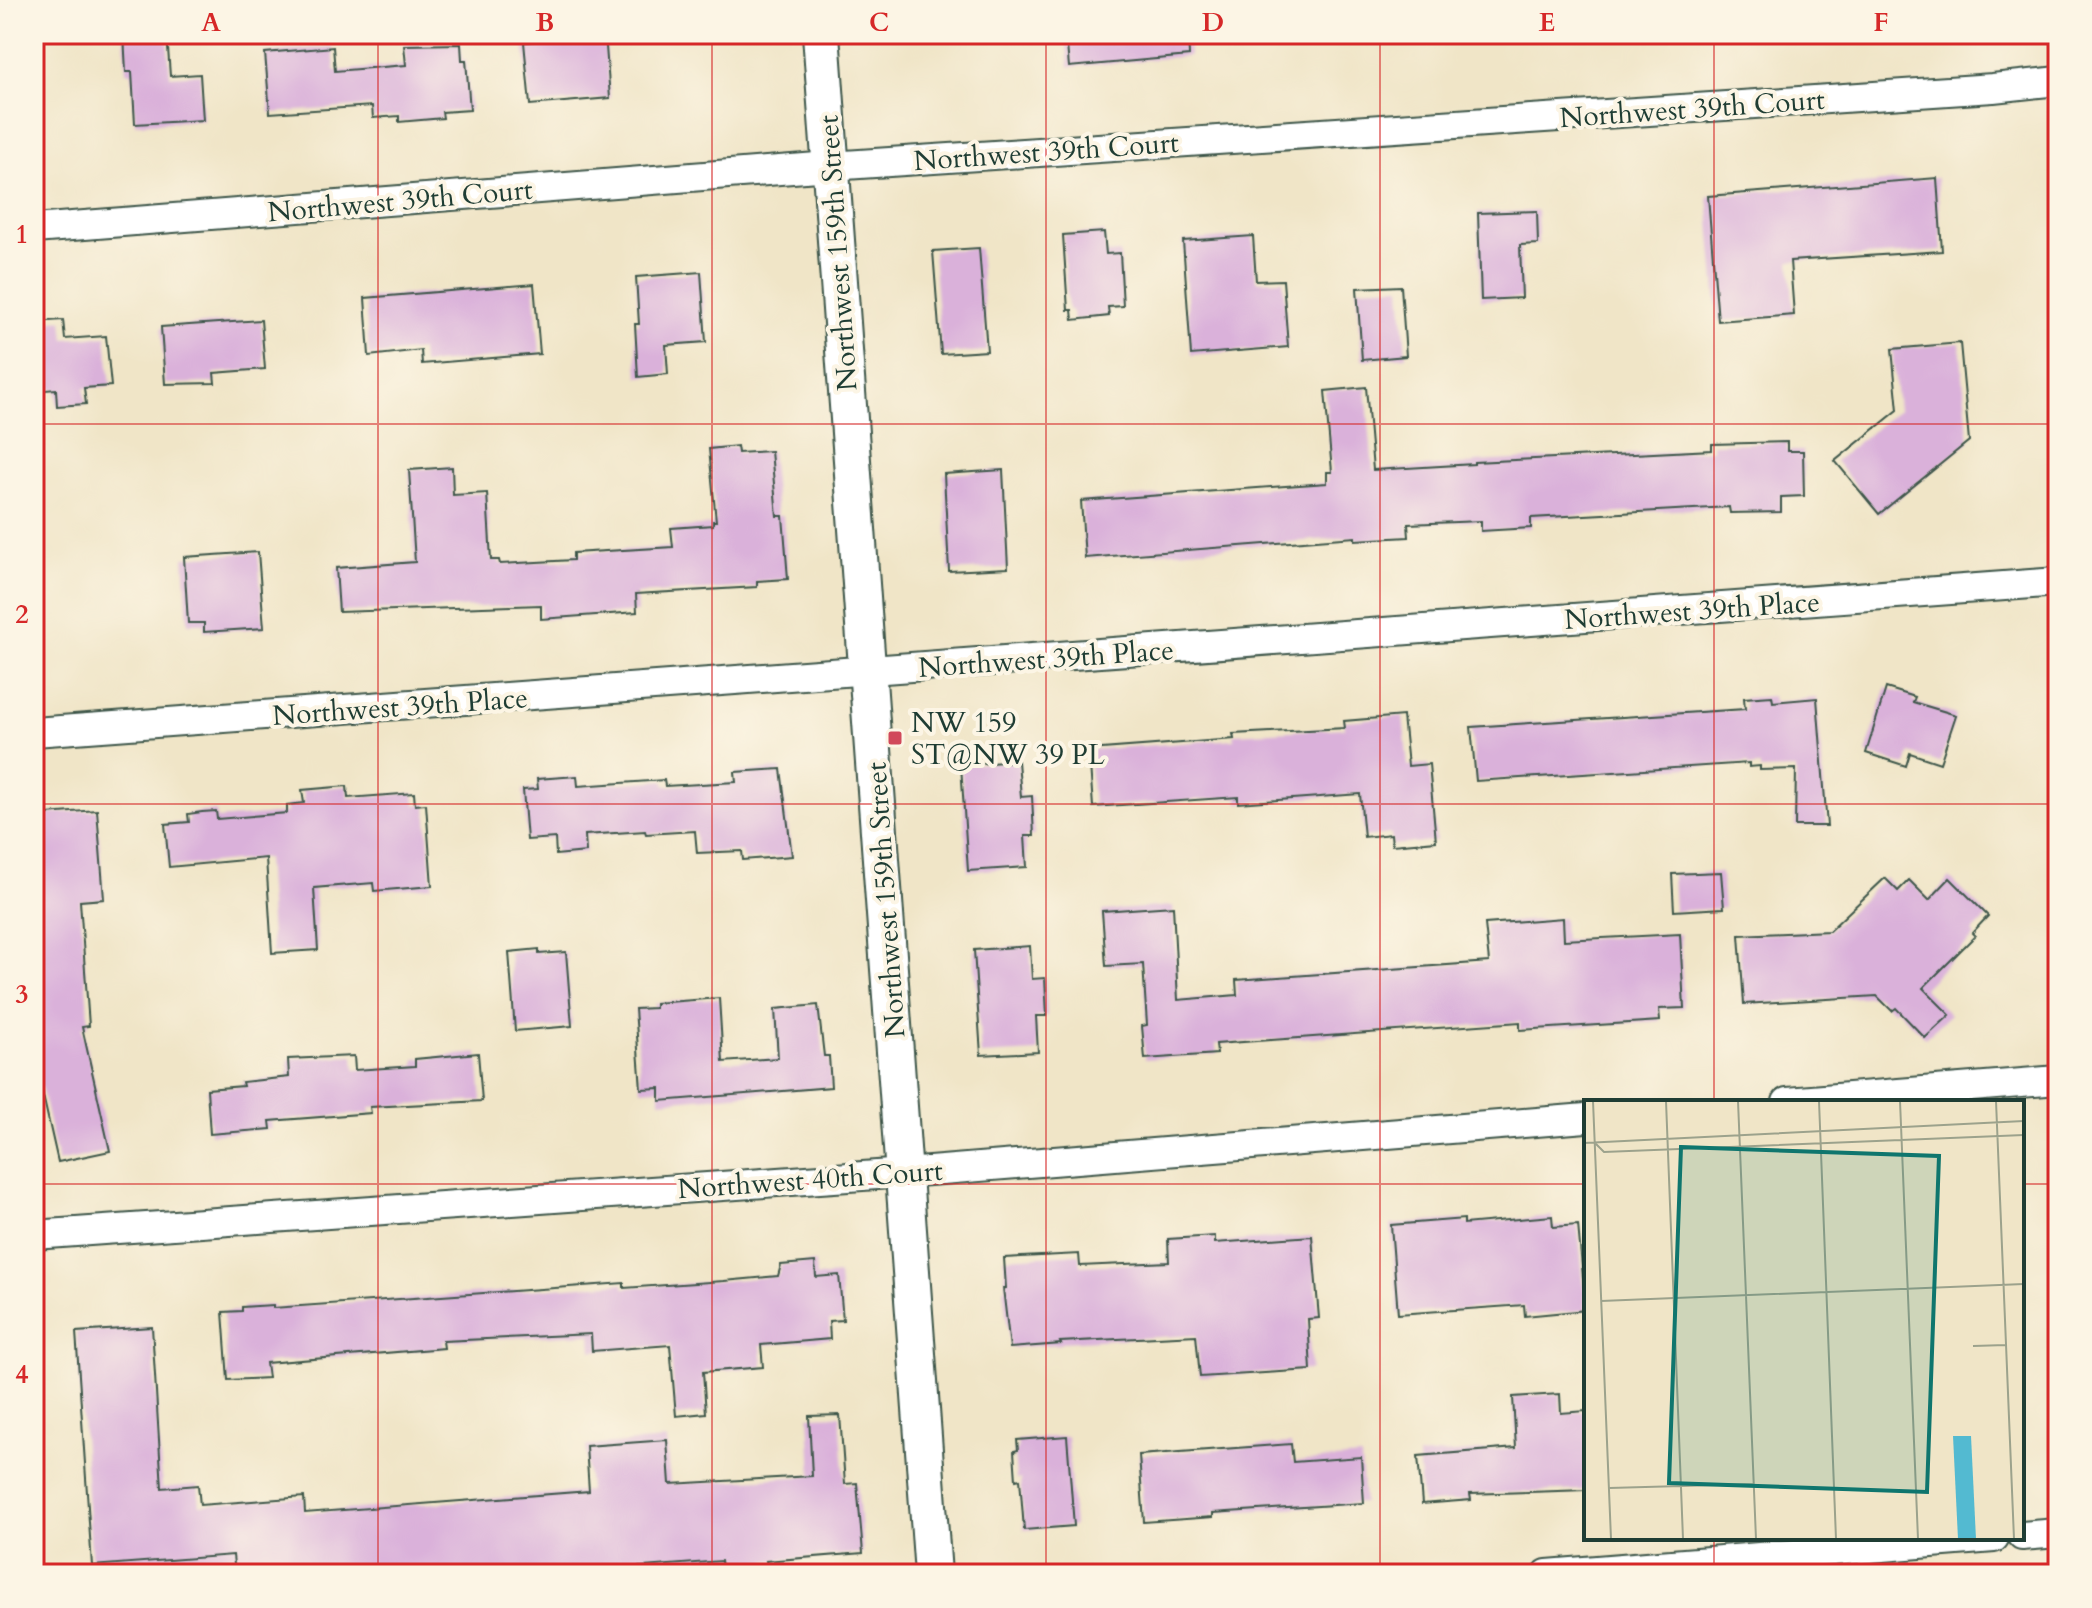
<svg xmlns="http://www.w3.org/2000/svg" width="2092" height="1608" viewBox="0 0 2092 1608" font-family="Cardo,serif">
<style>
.building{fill:#dab1da}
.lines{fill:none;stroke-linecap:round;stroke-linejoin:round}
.minor-casing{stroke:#3e564a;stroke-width:32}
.tertiary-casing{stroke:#3e564a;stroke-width:40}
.minor{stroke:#fff;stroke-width:28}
.tertiary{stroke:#fff;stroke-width:36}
.grid{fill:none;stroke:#d62828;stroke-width:2;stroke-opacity:0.55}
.poi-dot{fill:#d1495b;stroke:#fcf5e5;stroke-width:3}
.labels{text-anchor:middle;stroke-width:8;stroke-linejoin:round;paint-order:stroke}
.street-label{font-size:28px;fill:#1f3d34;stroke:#fcf5e5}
.poi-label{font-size:28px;fill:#1f3d34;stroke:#fcf5e5;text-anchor:start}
.inset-road{fill:none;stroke:#9ca28c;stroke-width:2}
.view{fill:#0f766e;fill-opacity:0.15;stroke:#0f766e;stroke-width:4}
.inset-edge{fill:none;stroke:#1f3d34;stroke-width:4}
.neatline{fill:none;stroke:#d62828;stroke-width:3}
.grid-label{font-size:26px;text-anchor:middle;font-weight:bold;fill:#d62828}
</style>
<rect width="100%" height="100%" fill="#fcf5e5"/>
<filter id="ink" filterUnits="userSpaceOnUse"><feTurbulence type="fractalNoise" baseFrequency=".0125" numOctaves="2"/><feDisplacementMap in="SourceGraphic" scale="16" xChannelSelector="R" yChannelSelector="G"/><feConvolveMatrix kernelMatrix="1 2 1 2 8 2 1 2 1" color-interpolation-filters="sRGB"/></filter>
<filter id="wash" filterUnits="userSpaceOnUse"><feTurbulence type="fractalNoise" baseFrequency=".006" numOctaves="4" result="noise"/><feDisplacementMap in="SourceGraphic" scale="32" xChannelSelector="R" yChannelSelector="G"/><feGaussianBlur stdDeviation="1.8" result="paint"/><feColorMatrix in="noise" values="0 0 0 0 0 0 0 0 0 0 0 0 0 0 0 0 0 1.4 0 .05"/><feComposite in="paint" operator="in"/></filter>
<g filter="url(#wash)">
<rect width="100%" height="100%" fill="#f0e5c7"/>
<g id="blocks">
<g class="building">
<polygon points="124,34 167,34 170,76 200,74 203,120 135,124 132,72 126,72"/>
<polygon points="573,34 605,34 610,98 530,105 524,42 573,37"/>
<polygon points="1066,34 1188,34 1189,56 1069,67"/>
<polygon points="461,44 462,60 466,60 470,110 442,112 443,118 399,122 399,116 373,118 372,106 270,113 265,53 333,47 335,71 406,65 404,45"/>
<polygon points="1937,178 1942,251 1790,261 1794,315 1718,321 1708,196"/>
<polygon points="1537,211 1538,244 1520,245 1522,298 1481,300 1478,213"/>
<polygon points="1104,232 1106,254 1120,253 1123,306 1108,307 1109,316 1073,320 1072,310 1068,310 1063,235"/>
<polygon points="1253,236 1256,281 1283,280 1288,347 1191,355 1183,241"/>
<polygon points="979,248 987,351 941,354 933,251"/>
<polygon points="701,272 706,342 666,345 668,374 638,377 635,324 639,324 636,277"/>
<polygon points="534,284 540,354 422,364 421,350 369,356 365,298"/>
<polygon points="1401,286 1406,356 1362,360 1357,288"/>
<polygon points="63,320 65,339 106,336 111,386 84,388 86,404 57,406 56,389 34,391 34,322"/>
<polygon points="261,320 265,369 214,373 215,383 165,384 161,327"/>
<polygon points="1960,343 1969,441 1879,514 1835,461 1898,410 1892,349"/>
<polygon points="1366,387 1373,470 1474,464 1474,462 1712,450 1712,444 1787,442 1787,451 1803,451 1804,496 1781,497 1781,512 1730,513 1729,507 1531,518 1531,528 1481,531 1481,521 1408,524 1409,537 1355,540 1355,537 1085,558 1081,501 1327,483 1327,472 1332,472 1325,391"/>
<polygon points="737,446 738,453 771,451 777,516 783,516 788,579 757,581 757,587 636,594 637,612 541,619 541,605 339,612 336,568 415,562 409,470 452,467 453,495 487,493 491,560 499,560 500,564 573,560 573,553 673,547 671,528 713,525 713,521 716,521 709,449"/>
<polygon points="1003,470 1008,568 949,571 944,474"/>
<polygon points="258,552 264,628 204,632 204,623 188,623 184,557"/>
<polygon points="1886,688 1915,697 1913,702 1956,715 1940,763 1910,753 1906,766 1866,753"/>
<polygon points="1772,696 1773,702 1817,698 1827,826 1795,826 1796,769 1760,770 1760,766 1749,767 1749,763 1476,781 1471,727 1745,709 1744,698"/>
<polygon points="1403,716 1408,766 1429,764 1436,841 1392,845 1391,834 1364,837 1360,794 1238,803 1238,797 1093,807 1089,750 1234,739 1233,734 1345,728 1344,721"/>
<polygon points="1018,761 1021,797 1032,796 1034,836 1025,836 1027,867 968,871 961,765"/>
<polygon points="781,769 792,856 743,860 742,851 697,853 695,831 646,834 645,831 585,835 586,852 556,855 555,838 527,840 523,790 538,789 537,779 577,776 578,786 664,780 665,786 736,782 735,772"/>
<polygon points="347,786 348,798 414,793 415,805 426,804 432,886 374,891 373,883 314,888 318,950 272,953 266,858 169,867 165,824 189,822 188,814 202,812 216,811 217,819 287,813 287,805 304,803 302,790"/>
<polygon points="97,810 104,899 80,901 89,1026 82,1027 110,1151 58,1162 37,1069 34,1028 34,815"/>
<polygon points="1721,872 1724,908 1674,911 1672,874"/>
<polygon points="1885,878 1898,891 1909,880 1929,900 1950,878 1988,916 1972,933 1975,936 1923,988 1950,1015 1925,1038 1896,1008 1892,1011 1877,996 1744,1004 1739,935 1829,931"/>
<polygon points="1173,906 1178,1000 1237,995 1236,980 1489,962 1485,924 1563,918 1564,940 1680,934 1684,1008 1659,1009 1660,1021 1520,1030 1520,1022 1216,1044 1217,1054 1145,1059 1142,1026 1147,1025 1143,964 1106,966 1102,911"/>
<polygon points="1030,946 1032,979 1045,978 1047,1016 1036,1016 1038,1052 981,1055 974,950"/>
<polygon points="539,949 539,954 566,952 572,1026 515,1031 509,952"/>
<polygon points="719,998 723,1062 778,1058 775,1009 818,1005 824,1056 829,1056 831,1087 660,1101 660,1088 641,1089 635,1009 655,1008 655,1003"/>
<polygon points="478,1053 482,1101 370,1107 371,1113 270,1121 271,1129 210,1134 207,1089 243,1086 242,1082 289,1077 288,1059 354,1056 355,1070 415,1066 415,1059"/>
<polygon points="1552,1216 1553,1227 1578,1225 1586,1310 1525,1316 1524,1305 1398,1314 1391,1225 1464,1219 1464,1224"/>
<polygon points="1215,1236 1215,1243 1312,1236 1319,1318 1308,1319 1311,1370 1200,1377 1196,1335 1060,1342 1061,1344 1010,1348 1003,1288 1006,1288 1004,1258 1079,1254 1080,1266 1169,1262 1168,1239"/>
<polygon points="815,1262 816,1277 839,1275 843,1320 829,1321 830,1339 761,1345 763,1367 703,1372 706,1413 676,1416 670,1345 592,1351 591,1334 443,1341 444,1348 266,1363 268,1378 228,1380 223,1312 242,1311 242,1307 273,1305 273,1308 624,1283 624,1288 724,1281 778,1276 781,1265"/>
<polygon points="152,1327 162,1488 198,1485 200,1505 304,1497 305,1513 589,1491 586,1446 667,1440 670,1484 812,1476 809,1416 840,1415 845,1484 857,1483 863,1553 766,1561 767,1566 722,1568 721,1561 551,1574 522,1574 522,1568 449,1574 235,1574 233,1555 92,1566 76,1332"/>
<polygon points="1560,1394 1561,1413 1586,1411 1586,1490 1470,1494 1471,1500 1422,1504 1418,1456 1516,1448 1513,1397"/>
<polygon points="1067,1436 1074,1526 1024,1530 1020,1479 1016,1480 1014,1451 1018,1450 1017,1440"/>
<polygon points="1291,1444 1293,1462 1361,1457 1364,1503 1213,1513 1213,1517 1144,1522 1139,1455"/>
</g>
</g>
</g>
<g filter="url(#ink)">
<use href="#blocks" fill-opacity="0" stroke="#3e564a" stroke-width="2"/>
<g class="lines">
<g class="minor-casing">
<g id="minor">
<polyline points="34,229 830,166 1993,88 2058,81"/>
<polyline points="34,732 2058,582"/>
<polyline points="1787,1102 2058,1080"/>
<polyline points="34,1235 905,1173 1586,1118"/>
<polyline points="2022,1536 2058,1533"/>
<polyline points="1547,1574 1994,1538"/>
</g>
</g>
<g class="tertiary-casing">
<polyline id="tertiary" points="821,34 933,1574"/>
</g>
<use href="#minor" class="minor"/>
<use href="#tertiary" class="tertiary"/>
</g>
</g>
<path class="grid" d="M378,34V1574M712,34V1574M1046,34V1574M1380,34V1574M1714,34V1102M34,424H2058M34,804H2058M34,1184H1586M2022,1184H2058M1714,1538V1574"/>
<rect class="poi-dot" x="887" y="730" width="16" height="16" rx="4"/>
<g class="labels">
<g class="street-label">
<text transform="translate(1692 108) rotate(-4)" y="10">Northwest 39th Court</text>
<text transform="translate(1046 151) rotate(-4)" y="10">Northwest 39th Court</text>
<text transform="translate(400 200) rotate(-5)" y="10">Northwest 39th Court</text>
<text transform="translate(837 253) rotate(-94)" y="10">Northwest 159th Street</text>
<text transform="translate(1692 610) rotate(-4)" y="10">Northwest 39th Place</text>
<text transform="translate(1046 658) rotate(-4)" y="10">Northwest 39th Place</text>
<text transform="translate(400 706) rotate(-4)" y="10">Northwest 39th Place</text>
<text transform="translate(885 900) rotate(-94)" y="10">Northwest 159th Street</text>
<text transform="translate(810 1179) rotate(-4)" y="10">Northwest 40th Court</text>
</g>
<g class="poi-label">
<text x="911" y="732">NW 159<tspan x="911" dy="32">ST@NW 39 PL</tspan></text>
</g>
</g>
<g transform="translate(1584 1100)">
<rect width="440" height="440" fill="#f0e5c7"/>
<path d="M369,336H387L392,439H374Z" fill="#53bad1"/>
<path class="inset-road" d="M9,1L27,439M82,1L99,439M154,1L172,439M235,1L252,439M316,1L334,439M412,1L430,439M0,43L440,21M11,43L20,52L440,35M17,201L440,184M389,246L422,245M25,388L170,384"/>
<path class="view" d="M97,47L355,56L343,392L85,383Z"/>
<rect width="440" height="440" class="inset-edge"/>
</g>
<rect width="2092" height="1608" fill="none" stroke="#fcf5e5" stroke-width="88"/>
<rect x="44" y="44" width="2004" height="1520" class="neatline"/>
<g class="grid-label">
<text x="211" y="31">A</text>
<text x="545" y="31">B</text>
<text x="879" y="31">C</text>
<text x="1213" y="31">D</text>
<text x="1547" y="31">E</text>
<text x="1881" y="31">F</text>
<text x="22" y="243">1</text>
<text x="22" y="623">2</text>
<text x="22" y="1003">3</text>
<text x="22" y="1383">4</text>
</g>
</svg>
